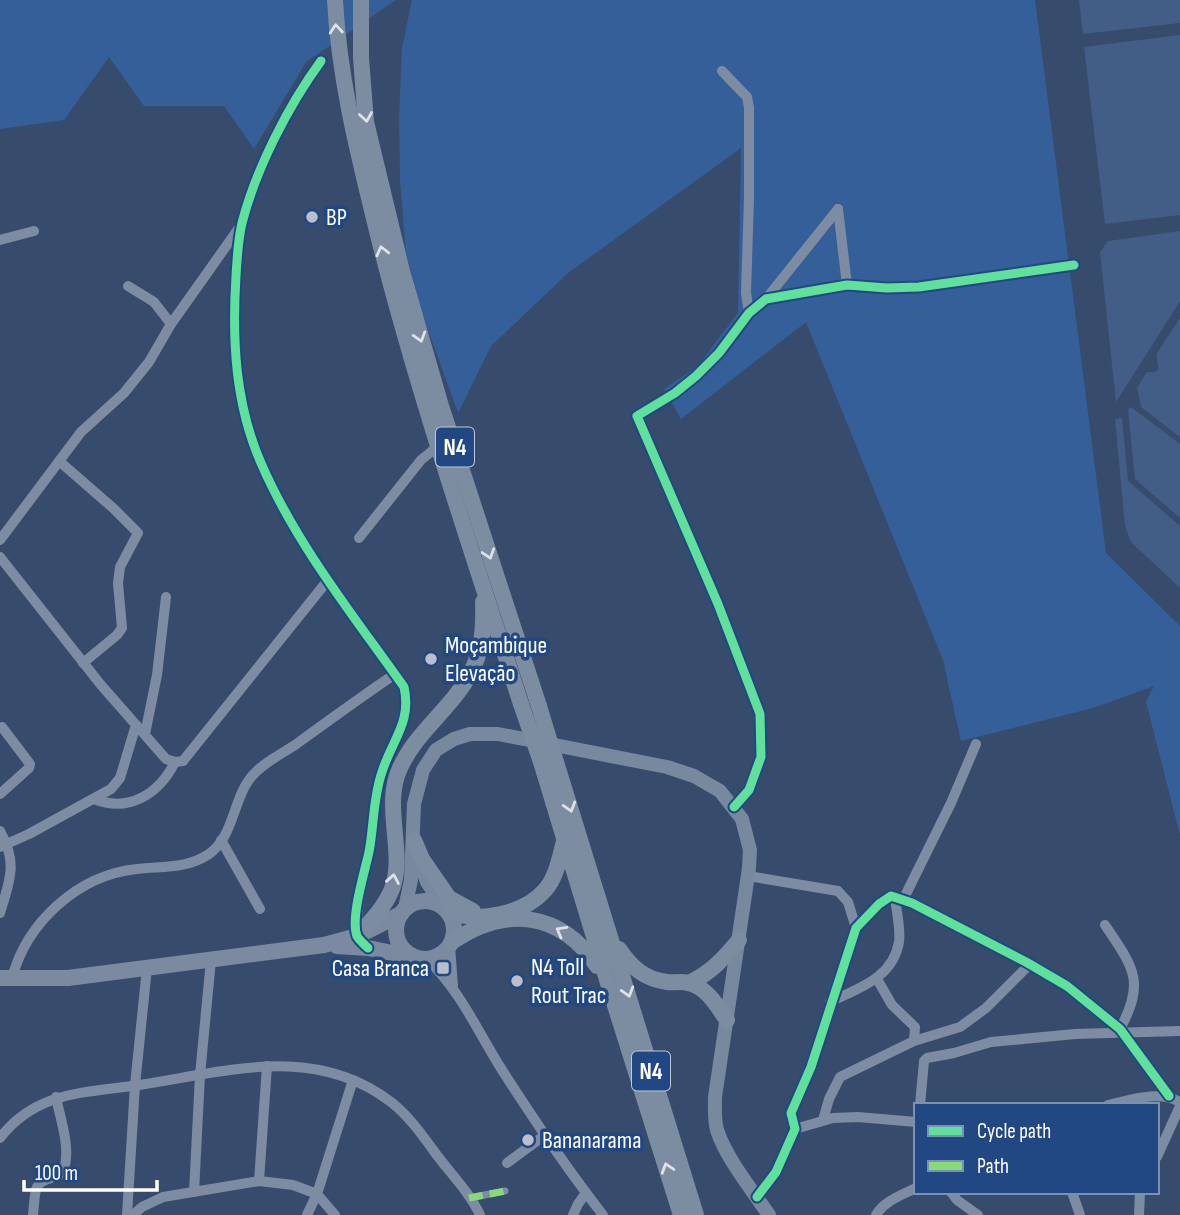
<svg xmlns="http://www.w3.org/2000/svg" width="1180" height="1215" viewBox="0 0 1180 1215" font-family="'Sofia Sans Condensed',sans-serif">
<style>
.green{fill:#355f99}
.water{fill:#425d86}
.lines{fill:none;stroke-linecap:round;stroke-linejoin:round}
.pedestrian{stroke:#7d8ca2;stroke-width:7}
.minor{stroke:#7d8ca2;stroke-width:10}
.secondary{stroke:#78889f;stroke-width:14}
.primary{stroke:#7b8aa0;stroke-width:16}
.trunk{stroke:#7c8ca1;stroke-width:16}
.trunk-bridge{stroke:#7c8ca1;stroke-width:16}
.quiet{stroke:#86db77;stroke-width:7;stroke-dasharray:14 7;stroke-linecap:butt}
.cycleway-casing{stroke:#214882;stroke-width:13}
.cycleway{stroke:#60e19b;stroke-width:9}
.oneway{stroke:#dee2e8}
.poi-dot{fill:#b9c0cc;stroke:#214882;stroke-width:2.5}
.labels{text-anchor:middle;stroke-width:7;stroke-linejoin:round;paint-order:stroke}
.shield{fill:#214882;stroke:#bcc8da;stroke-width:2}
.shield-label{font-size:23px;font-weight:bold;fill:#fff}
.poi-label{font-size:24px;fill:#fff;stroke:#214882;text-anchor:start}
</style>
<rect width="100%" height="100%" fill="#374c6c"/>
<g class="green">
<polygon points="0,0 396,0 306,62 254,149 224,106 144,106 109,57 64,120 0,129"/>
<polygon points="412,0 1035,0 1106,553 1180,626 1180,835 1146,702 1154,686 1093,708 961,741 943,660 806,322 681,419 664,389 697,367 738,313 741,148 568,273 491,346 458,413 422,313 406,253 400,180 399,117 402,48"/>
</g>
<g class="water">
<polygon points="1079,0 1180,0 1180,23 1083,34"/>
<polygon points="1180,35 1180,215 1105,224 1084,47"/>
<polygon points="1180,231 1180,301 1116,402 1100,252 1108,241"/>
<polygon points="1180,318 1180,437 1141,407 1137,388 1147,372 1155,372 1159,368 1156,355"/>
<polygon points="1131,407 1180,444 1180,518 1135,479 1128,409"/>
<polygon points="1122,418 1128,481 1180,526 1180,588 1131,542 1125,526 1115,419"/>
</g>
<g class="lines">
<polyline class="pedestrian" points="469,1198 505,1191"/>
<g class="minor">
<path d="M321,61C288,106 256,169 242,223C238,240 237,258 236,276C232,339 235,404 261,463C296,544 353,615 404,687C413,724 391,740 381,774C374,798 373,825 369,850C364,879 355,906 357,936"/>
<polyline points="722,71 747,97 749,108 749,199 746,293 749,313"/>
<polyline points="838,209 847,285"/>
<polyline points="0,240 34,231"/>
<polyline points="128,286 154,302 171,324"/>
<polyline points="766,299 838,209"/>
<polyline points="59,461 113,508 138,533 120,567 118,583 122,628 117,635 83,663"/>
<polyline points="359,538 421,460 438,446"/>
<polyline points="0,540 81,432 124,393 149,362 171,324 239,228"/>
<polyline points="0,557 101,685 166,759 175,762 183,761 328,580"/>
<polyline points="145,734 157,675 166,597"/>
<polyline points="0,794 29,768 30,764 2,727"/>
<path d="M94,799C129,813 159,794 175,762"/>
<polyline points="734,807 749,790 761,757 760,714 718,604 637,416 675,393 696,376 719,353 749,313 766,299 847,285 887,288 919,287 1074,265"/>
<path d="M0,831C18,863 10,880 0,913"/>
<polyline points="221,840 260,909"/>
<polyline points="0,847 29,834 111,789 120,778 136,725"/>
<polyline points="748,876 838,891 848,902 856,928"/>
<polyline points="903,900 951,803 976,744"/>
<path d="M1105,925C1133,967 1146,981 1120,1029"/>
<polyline points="450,946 453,986"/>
<path d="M427,959C460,990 478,1032 502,1070C534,1120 567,1169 603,1215"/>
<path d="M12,978C27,922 78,875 137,869C161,866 187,869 209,854C234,837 233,798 252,776C263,763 281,754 295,745C328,721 361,697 395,674"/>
<polyline points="877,979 892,1005 915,1027 914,1041"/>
<path d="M830,1002C859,988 893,978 899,942C901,930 896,909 895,897"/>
<polyline points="920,1105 924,1061 927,1058 954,1053 991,1042 1075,1034 1180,1031"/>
<path d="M1108,1105C1131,1100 1158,1090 1180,1102"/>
<polyline points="823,1120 829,1099 840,1077 914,1041 960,1027 986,1008 1030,964"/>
<polyline points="795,1129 833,1118 858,1117 916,1122"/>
<path d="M0,1138C36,1091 85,1093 139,1085C225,1072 314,1043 391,1102C409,1116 423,1136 436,1154C451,1174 470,1193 480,1215"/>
<polyline points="1157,1157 1180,1106"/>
<polyline points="507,1163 545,1135"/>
<polyline points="259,1181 267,1066"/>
<polyline points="194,1192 200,1075 211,960"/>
<polyline points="951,1192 957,1200 978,1215"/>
<polyline points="1072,1192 1080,1215"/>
<polyline points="757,1197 776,1172 795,1129 791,1113 811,1067 856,928 879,904 891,896 912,903 1026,962 1067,986 1120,1029 1169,1096"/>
<path d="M33,1215C34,1207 34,1194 37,1187C43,1176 60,1180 64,1169C71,1148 60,1118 56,1097"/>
<polyline points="127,1215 135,1085 147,968"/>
<polyline points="133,1215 142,1207 163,1197 259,1181 293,1185 317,1194 335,1215"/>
<polyline points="307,1215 317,1194 353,1080"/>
<polyline points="573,1215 578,1204 586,1193"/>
<path d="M876,1215C884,1201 902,1195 916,1188"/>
<polyline points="1139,1215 1140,1192"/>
</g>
<g class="secondary">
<polyline points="419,859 427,882 442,905"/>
<path d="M405,908L411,880L414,804L423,770L436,750L454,739L470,734H498L667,767L694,776L720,791L742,819L750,850L749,868L715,1097C715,1108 714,1119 717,1130C726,1158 752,1190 769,1215"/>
</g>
<g class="primary">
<circle cx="425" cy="930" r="29"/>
<polyline points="337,946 368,948 412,957"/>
<polyline points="0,978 68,978 324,945 357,936 401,914"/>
</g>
<g class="trunk">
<path d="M335,0C339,80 359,157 378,235C418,394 471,548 521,704"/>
<polyline points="361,0 361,58 366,122 402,271 441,406 539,706"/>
<polyline points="541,762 607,980 681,1215"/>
<polyline points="556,762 696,1215"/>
<polyline points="414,840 422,859 449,898 473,911"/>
<path d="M448,911C478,924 524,914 545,890C557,877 560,855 565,838"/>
<path d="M357,936C370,922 385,907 392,889C406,853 382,806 400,768C417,730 454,707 472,670C483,649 484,625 483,602"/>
<path d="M452,942C506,905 561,912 597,966"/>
<path d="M619,949C631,967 644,979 667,982C674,983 682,981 688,983C707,987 717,1006 727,1020"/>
<path d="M689,983C711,973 724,958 739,940"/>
</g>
<g class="trunk-bridge">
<polyline points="521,704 541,762"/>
<polyline points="539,706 556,762"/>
</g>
<polyline class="quiet" points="469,1198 505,1191"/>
<g class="cycleway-casing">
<g id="cycleway">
<path d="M321,61C288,106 256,169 242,223C238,240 237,258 236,276C232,339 235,404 261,463C296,544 353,615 404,687C412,722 392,740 382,772C373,797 374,826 369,852C365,871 350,918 357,936C359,940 365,945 368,948"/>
<polyline points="734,807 749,790 761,757 760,714 718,604 637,416 675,393 696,376 719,353 749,313 766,299 847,285 887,288 919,287 1074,265"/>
<polyline points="757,1197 776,1172 795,1129 791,1113 811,1067 856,928 879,904 891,896 912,903 1026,962 1067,986 1120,1029 1169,1096"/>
</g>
</g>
<use href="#cycleway" class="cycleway"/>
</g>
<defs><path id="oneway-chevron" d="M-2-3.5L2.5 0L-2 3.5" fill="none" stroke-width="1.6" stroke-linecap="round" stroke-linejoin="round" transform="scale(1.75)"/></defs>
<g class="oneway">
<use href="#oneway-chevron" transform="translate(336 29) rotate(-95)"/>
<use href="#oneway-chevron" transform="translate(366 117) rotate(81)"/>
<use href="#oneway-chevron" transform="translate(382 251) rotate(-104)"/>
<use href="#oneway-chevron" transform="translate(420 337) rotate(73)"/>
<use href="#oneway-chevron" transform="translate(489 554) rotate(72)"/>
<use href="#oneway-chevron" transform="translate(570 807) rotate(73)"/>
<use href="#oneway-chevron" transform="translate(393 879) rotate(-80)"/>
<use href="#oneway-chevron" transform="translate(561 931) rotate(-151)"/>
<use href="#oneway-chevron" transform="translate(628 992) rotate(73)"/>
<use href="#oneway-chevron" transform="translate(667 1168) rotate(-108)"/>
</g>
<g class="poi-dot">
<circle cx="312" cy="217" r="7"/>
<circle cx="431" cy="659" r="7"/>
<rect x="436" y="961" width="14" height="14" rx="3.5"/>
<circle cx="517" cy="981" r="7"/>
<circle cx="528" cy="1140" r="7"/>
</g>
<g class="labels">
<g class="shield">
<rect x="436" y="427.5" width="38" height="39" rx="5"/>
<rect x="632" y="1051.5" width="38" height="39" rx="5"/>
</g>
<g class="shield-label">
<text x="455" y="455">N4</text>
<text x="651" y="1079">N4</text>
</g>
<g class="poi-label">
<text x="326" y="225">BP</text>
<text x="445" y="653">Moçambique<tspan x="445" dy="28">Elevação</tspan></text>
<text x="531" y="975">N4 Toll<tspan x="531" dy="28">Rout Trac</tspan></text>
<text x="429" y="976" text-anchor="end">Casa Branca</text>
<text x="542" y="1148">Bananarama</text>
</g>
</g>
<rect x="914" y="1103" width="245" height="91" fill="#214882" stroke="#7a91b4" stroke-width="2"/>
<rect x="928" y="1126" width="35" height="10" fill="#60e19b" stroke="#7a91b4" stroke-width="2"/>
<text x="977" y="1138" font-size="21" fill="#ffffff">Cycle path</text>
<rect x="928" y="1161" width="35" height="10" fill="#86db77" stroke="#7a91b4" stroke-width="2"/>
<text x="977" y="1173" font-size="21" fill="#ffffff">Path</text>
<path d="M24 1180v10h133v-10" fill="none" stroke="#ffffff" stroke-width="3.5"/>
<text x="35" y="1180" font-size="21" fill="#ffffff" stroke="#214882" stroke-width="5" paint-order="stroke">100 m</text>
</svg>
